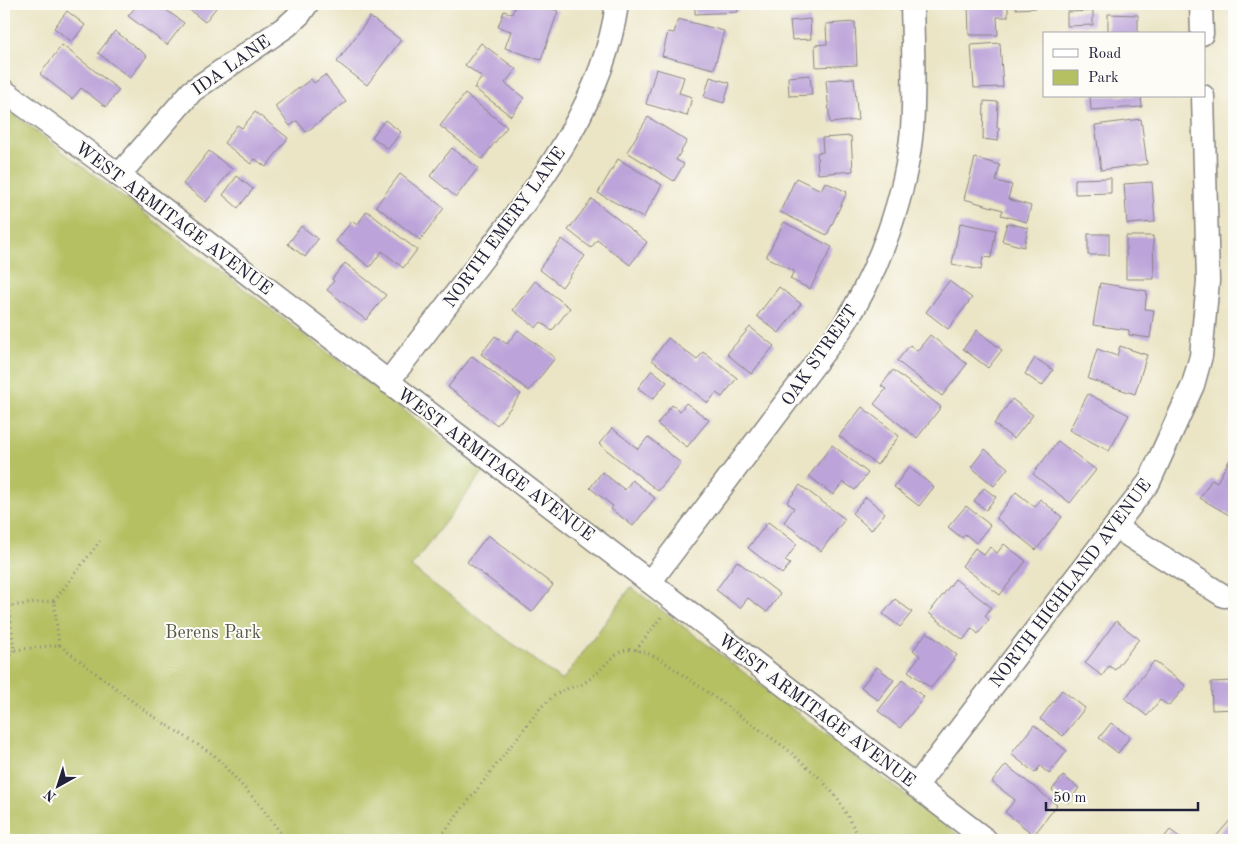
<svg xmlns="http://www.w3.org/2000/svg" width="1238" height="844" viewBox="0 0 1238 844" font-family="'Old Standard TT',serif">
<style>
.green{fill:#b5c062;stroke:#6c714e}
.building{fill:#bca3d9}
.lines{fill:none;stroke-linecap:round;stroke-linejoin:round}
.minor-casing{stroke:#868480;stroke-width:25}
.path{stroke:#868480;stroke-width:3;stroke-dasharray:1 4;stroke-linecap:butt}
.minor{stroke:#fff;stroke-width:22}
.labels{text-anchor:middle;stroke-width:4;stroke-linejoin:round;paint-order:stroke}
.street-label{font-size:18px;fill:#22223b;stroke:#fdfcf7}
.park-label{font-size:18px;fill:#555949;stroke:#fdfcf7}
</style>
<rect width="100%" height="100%" fill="#fdfcf7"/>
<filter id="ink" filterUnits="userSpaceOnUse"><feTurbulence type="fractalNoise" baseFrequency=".02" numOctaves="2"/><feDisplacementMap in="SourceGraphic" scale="10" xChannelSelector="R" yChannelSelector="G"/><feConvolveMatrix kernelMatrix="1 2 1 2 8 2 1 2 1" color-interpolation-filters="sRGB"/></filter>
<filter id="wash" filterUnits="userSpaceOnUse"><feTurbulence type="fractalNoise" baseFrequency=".0096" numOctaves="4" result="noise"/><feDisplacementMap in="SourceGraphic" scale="20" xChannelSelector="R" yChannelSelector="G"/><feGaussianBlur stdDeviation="1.12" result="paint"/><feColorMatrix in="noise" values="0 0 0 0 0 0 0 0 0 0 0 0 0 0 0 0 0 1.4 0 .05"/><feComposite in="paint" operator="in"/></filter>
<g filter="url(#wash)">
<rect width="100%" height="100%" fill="#ebe5c6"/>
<polygon class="green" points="4,107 484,471 411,567 562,681 631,587 965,840 4,840"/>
<g id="blocks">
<g class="building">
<polygon points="138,4 158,4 184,23 167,45 128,16"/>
<polygon points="182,4 219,4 205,22"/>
<polygon points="516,4 538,4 558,11 541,60 505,48 511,31 498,27 504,11 512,14"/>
<polygon points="701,4 737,4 738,12 695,14 695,5"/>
<polygon points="795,4 822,4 822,5 795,7"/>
<polygon points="968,4 1008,4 1008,17 997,17 998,35 969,35"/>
<polygon points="1016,4 1036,4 1036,8 1016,9"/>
<polygon points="67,11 85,25 72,42 54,28"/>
<polygon points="1093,11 1093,25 1067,26 1067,12"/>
<polygon points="1108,14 1138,15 1138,34 1108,34"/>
<polygon points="370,17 401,40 367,85 337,62"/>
<polygon points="678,19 724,31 714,69 662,56 668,32 674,33"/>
<polygon points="810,19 811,39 792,40 790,21"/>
<polygon points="855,22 857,65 816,67 815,45 827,44 826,24"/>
<polygon points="115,31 147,56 130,78 98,53"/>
<polygon points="481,43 516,69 505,83 524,98 511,116 474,88 482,77 465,65"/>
<polygon points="1000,43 1003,87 974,88 971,45"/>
<polygon points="62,45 119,90 106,107 81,88 72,99 40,74"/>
<polygon points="656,69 684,77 679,93 692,97 687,116 646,104"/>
<polygon points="325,75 346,102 306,132 297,121 290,126 275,106 311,79 314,83"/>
<polygon points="810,75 812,95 789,96 788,77"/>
<polygon points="710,77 730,83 724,103 704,97"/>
<polygon points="854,78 858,120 830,123 826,80"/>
<polygon points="465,94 507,127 482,159 440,126"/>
<polygon points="1090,96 1141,96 1142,107 1091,110"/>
<polygon points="984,101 998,102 997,128 999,128 998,141 983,139"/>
<polygon points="255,112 288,138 266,167 255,159 251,164 224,143 237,125 242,128"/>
<polygon points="648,117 687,141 676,160 684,164 674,181 627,152"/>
<polygon points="1141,119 1147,164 1101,170 1095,125"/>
<polygon points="385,120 401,132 388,149 372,137"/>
<polygon points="851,136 853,171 818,174 817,153 823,152 822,138"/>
<polygon points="452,148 478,168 456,197 430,176"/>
<polygon points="209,151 232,169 206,202 183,184"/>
<polygon points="975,158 1000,165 996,181 1012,185 1008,199 1031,206 1027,222 1001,215 1003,210 964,199"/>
<polygon points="618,159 662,185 643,218 598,193"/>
<polygon points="400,174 444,208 420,240 376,206"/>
<polygon points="237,176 253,189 238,208 223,195"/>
<polygon points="796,178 821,190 825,182 847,192 827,235 780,212"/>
<polygon points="1111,178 1111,193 1075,194 1075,179"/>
<polygon points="1152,182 1155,222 1127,224 1124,184"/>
<polygon points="592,199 647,242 630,265 597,240 591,248 568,230"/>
<polygon points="367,211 417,250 403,268 382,251 370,267 336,241 352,221 357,225"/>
<polygon points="784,222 832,247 810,289 790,279 794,271 766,257"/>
<polygon points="960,223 996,230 991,258 983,257 981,270 952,264"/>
<polygon points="1007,223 1028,228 1024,247 1002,241"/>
<polygon points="301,226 318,239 305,257 288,244"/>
<rect x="1088" y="234" width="21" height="21"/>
<polygon points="1126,236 1153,236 1154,279 1126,279"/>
<polygon points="562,239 585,256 562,287 539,269"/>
<polygon points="345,263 386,295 366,320 327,290 334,281 332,279"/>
<polygon points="535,281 570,308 552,331 541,322 536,328 513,310"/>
<polygon points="949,281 972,298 948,329 926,312"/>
<polygon points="1100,283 1147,291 1145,309 1154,310 1150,338 1129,335 1129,330 1093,325"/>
<polygon points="779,287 801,304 779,333 757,316"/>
<polygon points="750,327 774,346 751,374 727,354"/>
<polygon points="518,330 555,358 529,391 481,354 495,336 507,344"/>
<polygon points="977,330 1002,350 988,368 963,349"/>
<polygon points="930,335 967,364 942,396 897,361 910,345 917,351"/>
<polygon points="668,338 697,360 703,352 737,378 722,397 716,393 708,403 652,360"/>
<polygon points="1120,346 1147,355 1135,394 1088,379 1097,349 1117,356"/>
<polygon points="472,356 521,394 497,425 448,387"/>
<polygon points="1035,358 1053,370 1042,386 1025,374"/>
<polygon points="652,370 667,382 653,399 638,388"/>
<polygon points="893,370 941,407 917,438 874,404 886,389 881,386"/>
<polygon points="1088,394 1129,415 1109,451 1069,430"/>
<polygon points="1012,399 1033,415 1014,439 994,424"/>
<polygon points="686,403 709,420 687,447 657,424 672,405 680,411"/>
<polygon points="862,407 899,436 877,465 839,436"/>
<polygon points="612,428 638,449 648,437 681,463 658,491 599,444"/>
<polygon points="1058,441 1096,470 1070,503 1033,474"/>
<polygon points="832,445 868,473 855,490 843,482 833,495 809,476"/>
<polygon points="985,449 1008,468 994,486 971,467"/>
<polygon points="1234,452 1234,518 1200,498 1212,479 1217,482"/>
<polygon points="909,467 934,487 919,506 894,487"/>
<polygon points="602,472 625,490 632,480 655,498 633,526 611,509 613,506 590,488"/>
<polygon points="800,485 845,519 821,551 784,522 794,508 787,502"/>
<polygon points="984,488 996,497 986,510 974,501"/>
<polygon points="1016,492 1035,507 1040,499 1062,517 1036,550 996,518"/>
<polygon points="866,497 885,513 871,530 852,513"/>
<polygon points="966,506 990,525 976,543 965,534 962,538 948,527"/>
<polygon points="768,522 797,544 785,561 790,564 782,574 748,548"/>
<polygon points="488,535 553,585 532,612 467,562"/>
<polygon points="1004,544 1026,561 1000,595 962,566 975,548 984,555 990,547 997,553"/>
<polygon points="737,561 780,594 767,612 748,598 740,608 716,590"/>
<polygon points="955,579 991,607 985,616 989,620 978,634 972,628 963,640 929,613"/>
<polygon points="895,599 912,612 900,627 883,614"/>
<polygon points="1116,621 1139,639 1115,670 1109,666 1102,676 1085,663"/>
<polygon points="927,632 957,655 931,688 908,671 920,656 913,650"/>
<polygon points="1154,661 1186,686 1169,706 1160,700 1147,716 1125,699"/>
<polygon points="877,667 894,680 878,700 861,687"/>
<polygon points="902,680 924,697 900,728 878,711"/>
<polygon points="1234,681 1234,709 1212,710 1211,682"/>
<polygon points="1062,690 1085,708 1063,736 1040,719"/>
<polygon points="1111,723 1130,737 1118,753 1099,738"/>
<polygon points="1034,725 1067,751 1049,774 1040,766 1035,773 1011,754"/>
<polygon points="1006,765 1057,805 1034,835 1005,812 1015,800 992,782"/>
<polygon points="1063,776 1079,788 1068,803 1052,790"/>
<polygon points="1233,817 1234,840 1213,840"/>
<polygon points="1170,830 1184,840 1162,840"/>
</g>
</g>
</g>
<g filter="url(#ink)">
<use href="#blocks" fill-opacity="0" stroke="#868480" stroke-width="1"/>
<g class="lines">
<g class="minor-casing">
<g id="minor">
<polyline points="1201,4 1202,34"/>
<polyline points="4,91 119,175 986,840"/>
<polyline points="119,175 192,91 287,26 300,14 307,4"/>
<path d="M388,382C421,339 454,296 487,253C544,178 604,100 617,4"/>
<polyline points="1115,527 1224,596"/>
<path d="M650,582L842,328C878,273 906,196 912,129C915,87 913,45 912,4"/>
<polyline points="916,786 1149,482 1193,385 1201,356 1208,281 1203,96"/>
</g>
</g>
<g class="path">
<polyline points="54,601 100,541"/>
<polyline points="59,645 54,601 9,606 14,650 59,645 148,713 214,755 259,804 286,840"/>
<polyline points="636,650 661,617"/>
<polyline points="4,663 14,650"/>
<path d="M438,840L541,707C549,700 556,693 566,689C572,687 579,686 584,683C618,660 614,635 662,660L787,749L821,779L838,799L861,840"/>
</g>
<use href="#minor" class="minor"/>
</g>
</g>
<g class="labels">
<g class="street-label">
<text transform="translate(231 65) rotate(-35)" y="6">IDA LANE</text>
<text transform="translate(174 218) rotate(37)" y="6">WEST ARMITAGE AVENUE</text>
<text transform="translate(504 227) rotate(-54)" y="6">NORTH EMERY LANE</text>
<text transform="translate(819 355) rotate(-55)" y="6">OAK STREET</text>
<text transform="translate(496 464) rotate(37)" y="6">WEST ARMITAGE AVENUE</text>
<text transform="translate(1070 583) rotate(-53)" y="6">NORTH HIGHLAND AVENUE</text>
<text transform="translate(817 710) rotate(37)" y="6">WEST ARMITAGE AVENUE</text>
</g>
<g class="park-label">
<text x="213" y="638">Berens Park</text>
</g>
</g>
<rect width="1238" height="844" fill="none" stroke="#fdfcf7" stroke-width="20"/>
<rect x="1043" y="32" width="162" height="65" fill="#fdfcf7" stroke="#a5a5ac"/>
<rect x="1053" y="49" width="25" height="8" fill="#ffffff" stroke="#a5a5ac"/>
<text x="1088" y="58" font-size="15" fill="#22223b">Road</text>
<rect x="1053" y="70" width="25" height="15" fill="#b5c062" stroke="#a5a5ac"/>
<text x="1088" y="82" font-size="15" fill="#22223b">Park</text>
<g transform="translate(58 786) rotate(219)" stroke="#fdfcf7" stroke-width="4" paint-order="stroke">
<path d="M0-4L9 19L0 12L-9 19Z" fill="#22223b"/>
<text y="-8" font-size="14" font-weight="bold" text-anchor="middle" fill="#22223b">N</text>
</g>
<path d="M1046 802v8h152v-8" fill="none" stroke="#22223b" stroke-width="2.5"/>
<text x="1053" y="802" font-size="15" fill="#22223b" stroke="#fdfcf7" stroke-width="4" paint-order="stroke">50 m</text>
</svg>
